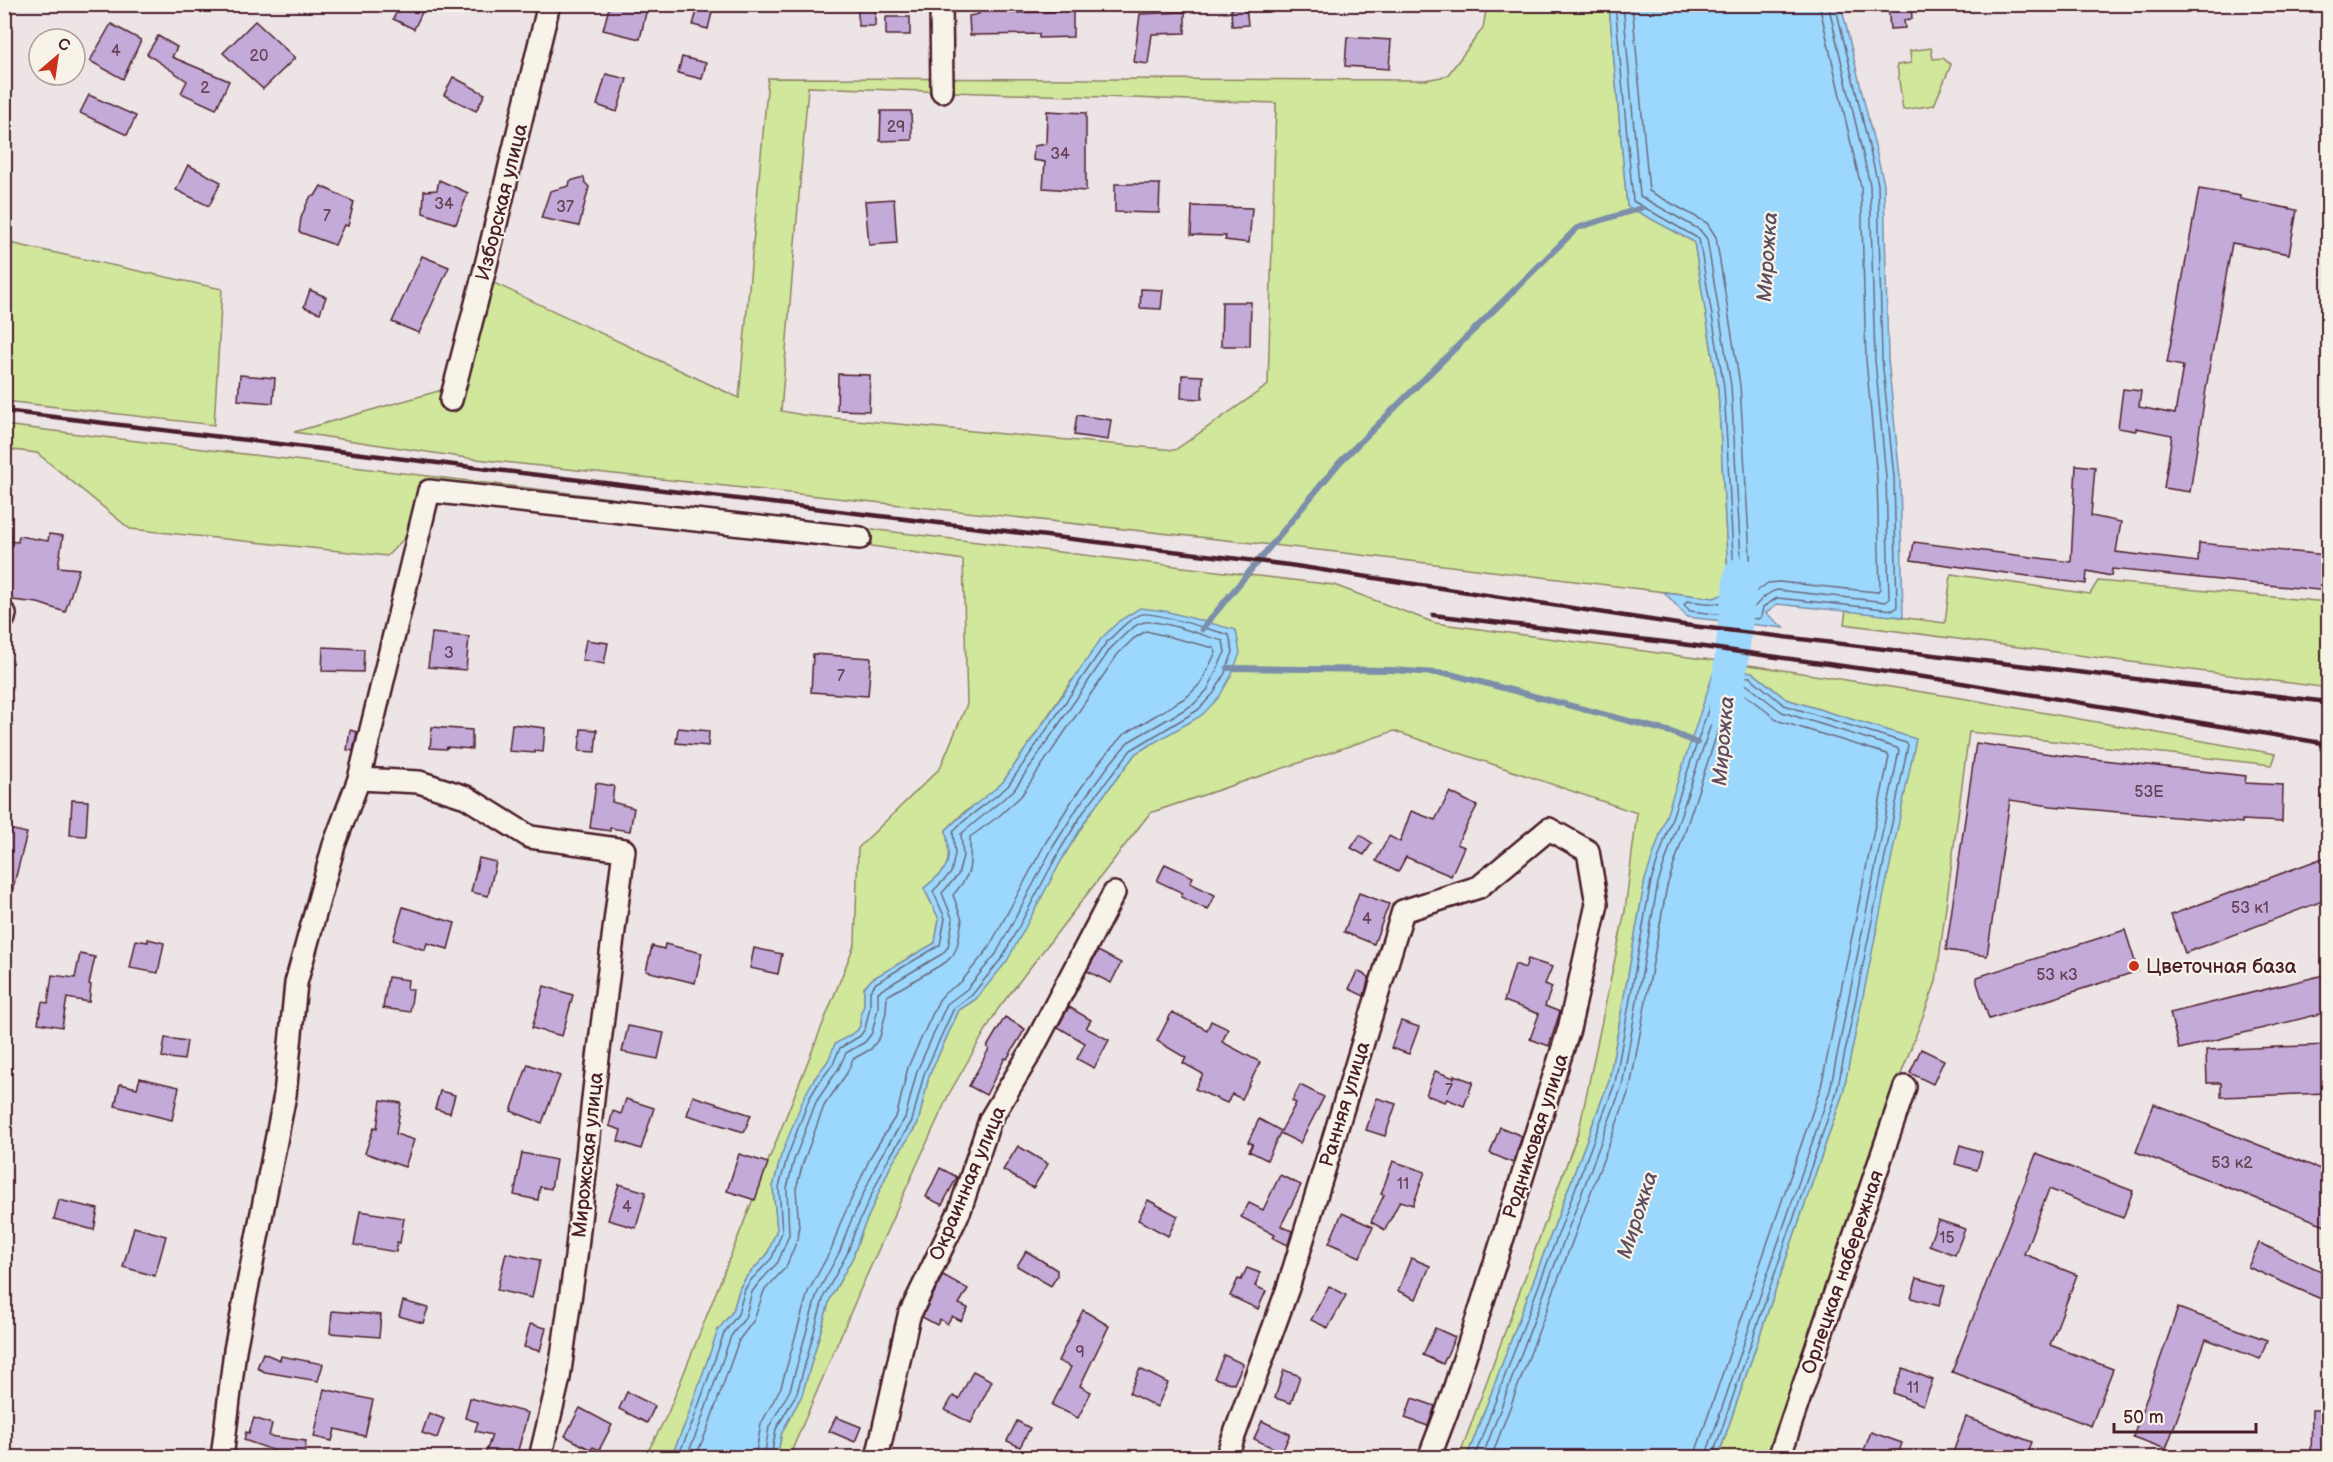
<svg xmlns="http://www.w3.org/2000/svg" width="2333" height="1462" viewBox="0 0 2333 1462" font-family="'Balsamiq Sans',sans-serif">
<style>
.green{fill:#d0e79c;stroke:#8d8364;stroke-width:1.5;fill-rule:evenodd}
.water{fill:#9cd8fd;stroke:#7b8ea9;stroke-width:1.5}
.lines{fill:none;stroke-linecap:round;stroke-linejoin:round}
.shore{stroke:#6b697f;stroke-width:1.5}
.stream{stroke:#7b8ea9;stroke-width:6}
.river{stroke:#9cd8fd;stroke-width:34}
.building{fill:#c4aad9;stroke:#4a1f2b;stroke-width:1.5}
.minor-casing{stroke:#4a1f2b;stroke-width:26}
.minor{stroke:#f7f3e8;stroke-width:21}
.rail{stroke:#4a1f2b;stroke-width:4.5}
.poi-dot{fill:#c8321e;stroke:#f7f3e8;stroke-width:2}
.labels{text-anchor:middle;stroke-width:4.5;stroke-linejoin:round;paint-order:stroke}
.number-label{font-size:16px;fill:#684256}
.street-label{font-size:20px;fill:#4a1f2b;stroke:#f7f3e8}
.poi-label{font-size:20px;fill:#4a1f2b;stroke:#f7f3e8;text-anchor:start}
.water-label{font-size:21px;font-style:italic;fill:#5e4d60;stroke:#f7f3e8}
</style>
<rect width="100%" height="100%" fill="#ede4e5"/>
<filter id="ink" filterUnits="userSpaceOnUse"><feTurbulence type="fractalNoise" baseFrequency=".0167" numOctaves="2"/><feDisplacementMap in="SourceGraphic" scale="12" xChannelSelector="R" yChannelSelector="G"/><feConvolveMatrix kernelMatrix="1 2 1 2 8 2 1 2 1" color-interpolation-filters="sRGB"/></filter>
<g filter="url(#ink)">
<g class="green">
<path d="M1487,5H1609L1627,205L1694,242L1718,388L1729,593L1714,598L1336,552L467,458L294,432L442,390L464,387L492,282L739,398L768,78L1425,80L1447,76L1483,28ZM808,87L1276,103L1268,385L1175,450L803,415L781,411Z"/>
<polygon points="1931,48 1933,59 1943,58 1951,65 1934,105 1903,110 1897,65 1911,63 1910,51"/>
<polygon points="5,242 222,289 214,425 5,401"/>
<path d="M4,425L1334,585L1435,623L1763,667L1967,699L2276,754L2272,765L1969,732L1936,982L1900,1077L1913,1082L1773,1457H1718L1843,1093L1915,739L1786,699L1752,672L1645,880L1609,1081L1467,1457H1459L1579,1130L1625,911L1637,813L1394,731L1150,813L998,1009L949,1094L861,1288L789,1457H777L782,1432L802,1395L830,1299L853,1257L861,1233L891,1165L918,1123L929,1076L959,1010L976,999L1091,812L1136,753L1158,740L1235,630L1212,625L1072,680L1003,782L985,799L964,812L946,830C951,864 951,866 924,888L939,919L935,943L872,979L864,988V1007L861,1012L860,1026L857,1031L836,1044L828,1061L813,1081L781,1156L773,1187L777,1229L767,1255L747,1276L740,1287L733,1311L718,1330L686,1422L671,1457H645L668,1413L855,943L858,848L940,768L967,704L963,560L859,544L443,499L387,556L130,529L37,453L5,449Z"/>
<polygon points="1951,574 2090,594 2098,581 2328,602 2328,688 1844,624 1846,610 1945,623"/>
</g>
<g class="water">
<polygon points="1609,5 1841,5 1884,184 1888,359 1900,477 1903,617 1777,604 1766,613 1784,628 1687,617 1664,592 1714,598 1729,592 1718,388 1694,242 1627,206"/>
<path d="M1140,608L1165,611L1236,630L1240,653L1231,676L1219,697L1202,715L1136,753L1091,812L1065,854L1007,961L976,999L959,1010L929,1076L918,1123L891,1165L861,1233L853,1257L830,1299L802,1395L782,1432L777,1457H671L686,1422L718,1330L733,1311L740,1287L747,1276L767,1255L777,1229L773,1187L781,1156L804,1097L813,1081L828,1061L835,1044L857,1031L860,1026L861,1012L864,1006V988L872,979L935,943L939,919L924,888C951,866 951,864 946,830C964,812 984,799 1003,782L1101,639L1119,621Z"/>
<polygon points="1715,668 1752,672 1786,699 1916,739 1843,1093 1718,1457 1467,1457 1609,1081 1645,880"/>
</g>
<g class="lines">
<g class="shore">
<path d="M1615,4L1633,201L1699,239L1724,387L1735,593C1726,609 1702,602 1687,601L1684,605L1690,611L1758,619L1761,617L1763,607L1777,598L1894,610L1897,607L1894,477L1882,359L1878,184L1835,4"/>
<path d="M1623,4L1640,196L1700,230L1707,239L1731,386L1742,577V595L1735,606L1737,609L1751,610C1759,603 1765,593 1777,590L1886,602L1889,599L1886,477L1875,360L1870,185L1828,4"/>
<polyline points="1632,4 1649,191 1707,223 1716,237 1740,385 1752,590 1755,592 1768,583 1779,582 1877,592 1880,589 1877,478 1866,360 1861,187 1819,4"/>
<path d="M677,1458L692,1424L724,1333L738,1314L745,1289L751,1280L772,1258L782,1232L779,1187L787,1158L809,1099L818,1084L833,1064L840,1048L860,1036L865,1029L870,1007V991L876,983L940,945L945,918L933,891L951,873L955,854L953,831C970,814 990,802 1008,786L1106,643C1114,635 1131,616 1142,614C1157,612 1211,630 1229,635L1233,652L1225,673L1214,693L1198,710L1131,750L1086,808L1060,850L1002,958L972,995L954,1008L924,1074L912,1121L886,1163L855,1231L847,1254L824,1296L797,1393L776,1429L771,1458"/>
<path d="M686,1458L699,1427L731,1336L745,1318L752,1292L757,1285L778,1262L789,1235L787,1188L794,1160L816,1102L839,1068L846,1053L865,1042L872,1033L878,1008V992L942,954L948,947L953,920L942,893L958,875L963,856L961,834L1014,790L1111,648C1120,640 1132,624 1145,622C1162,620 1204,636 1223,641L1225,652L1208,689L1194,704L1128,742L1110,764L1080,804L1053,847L996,954L967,989L947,1004L917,1071L905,1118L879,1159L848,1228L840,1251L817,1294L790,1390L769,1427L764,1458"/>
<path d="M695,1458L707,1430L739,1340L754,1320L764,1291L786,1267L798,1238L799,1228L796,1189L803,1163L824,1106L847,1073L853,1059L871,1049L880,1037L886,1012L887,996L946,962L953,955L957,947L962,920L953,895C974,871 970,867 970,837L999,816L1021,796L1118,654L1133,639L1146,631L1214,648L1216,652L1201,683L1188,696L1123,735L1102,759L1073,799L1046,842L988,949L961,982L945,993L939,1000L908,1067L897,1114L871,1156L840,1224L832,1248L808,1292L781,1387L761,1424L755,1458"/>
<polyline points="1474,1458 1615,1083 1651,881 1719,677 1721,675 1750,677 1784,705 1906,743 1908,745 1837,1091 1712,1458"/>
<polyline points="1482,1458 1622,1086 1658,883 1724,685 1727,683 1747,685 1782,712 1897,748 1899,751 1830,1090 1705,1458"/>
<polyline points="1491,1458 1630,1088 1667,886 1730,694 1733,692 1744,694 1779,721 1887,754 1889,757 1821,1087 1697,1448 1696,1458"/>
</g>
<g class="stream">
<polyline points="1202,629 1340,462 1577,228 1641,208"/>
<polyline points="1228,668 1392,670 1450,674 1671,732 1697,743"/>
</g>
<polyline class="river" points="1725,715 1741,574"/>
</g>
<g class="building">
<polygon points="401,4 426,4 414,29 393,19"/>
<polygon points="610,4 648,4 640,39 603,30"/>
<polygon points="699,4 714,4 708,29 693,25"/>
<polygon points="979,4 1013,4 1013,13 1073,11 1073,37 1039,38 1039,34 970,35 969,16 979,14"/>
<polygon points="1888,4 1911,4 1912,19 1904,20 1905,28 1890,29"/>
<polygon points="1246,7 1248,25 1232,26 1231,9"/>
<rect x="858" y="8" width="17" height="18"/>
<polygon points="1185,12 1185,33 1152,34 1148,64 1134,62 1140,14"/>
<rect x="886" y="17" width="24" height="18"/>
<polygon points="255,21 295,58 263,89 223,53"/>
<polygon points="111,24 141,40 123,79 90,61"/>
<polygon points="158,36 177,47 172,57 229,81 216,109 181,93 187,81 147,54"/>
<polygon points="1347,37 1391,40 1389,69 1345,66"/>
<polygon points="682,57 706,63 702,79 678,73"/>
<polygon points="606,74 627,79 617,112 597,105"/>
<polygon points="453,77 485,94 476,111 444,95"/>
<polygon points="89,95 136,116 127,135 80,113"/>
<polygon points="881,111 911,111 912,140 880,141"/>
<polygon points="1047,111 1086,113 1086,191 1043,188 1045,162 1033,160 1034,146 1046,144"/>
<polygon points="188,165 221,182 209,206 176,190"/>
<polygon points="584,177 585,183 589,187 579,226 541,218 550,191 569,186 570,181"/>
<polygon points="439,180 468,193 456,224 423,213 424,191 437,190"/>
<polygon points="1115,184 1160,184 1159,213 1115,212"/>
<polygon points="321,186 354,202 348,226 344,225 335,245 299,232 301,218 307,203 311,196 315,196"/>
<polygon points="2199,189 2240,196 2240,199 2297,210 2289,254 2232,243 2209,370 2190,492 2164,488 2172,435 2136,428 2136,431 2118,428 2123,389 2141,391 2139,407 2175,414 2183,366 2167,363"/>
<polygon points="894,199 897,243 869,245 865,201"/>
<polygon points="1192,206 1252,208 1249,243 1225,240 1226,236 1191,235"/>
<polygon points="422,256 449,267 419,333 392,322"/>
<polygon points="1141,289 1163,290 1161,309 1140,308"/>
<polygon points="310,290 326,297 320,313 304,307"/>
<polygon points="1222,302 1251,302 1250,346 1221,346"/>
<polygon points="838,374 870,375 869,411 837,410"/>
<polygon points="240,375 275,378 273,403 238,400"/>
<polygon points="1182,375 1203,376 1202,399 1181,398"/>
<polygon points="1077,415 1111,420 1108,440 1074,435"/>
<polygon points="2076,465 2095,467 2091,516 2121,522 2116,552 2198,562 2199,543 2328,555 2328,591 2112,569 2111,576 2087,571 2086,584 1911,560 1914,542 2071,562"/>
<polygon points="49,534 63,536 58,567 79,569 65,612 38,603 4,599 4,541 18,542 19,536 48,541"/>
<polygon points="432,633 469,637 466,670 428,667"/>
<polygon points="586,640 608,643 604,664 582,660"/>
<polygon points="323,647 364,649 363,672 322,671"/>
<polygon points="813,654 871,658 868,696 811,692"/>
<polygon points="512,724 545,728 543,752 535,751 535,753 509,751"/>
<polygon points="432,727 472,730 472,749 447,747 446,749 430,748"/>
<polygon points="678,728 709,731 708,746 676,743"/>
<polygon points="581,729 597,730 595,752 579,751"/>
<polygon points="350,730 357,732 353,751 347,750"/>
<polygon points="1976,743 2058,755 2246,776 2245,783 2283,785 2282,822 2242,820 2242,823 2051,806 2010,800 1987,956 1946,950"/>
<polygon points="596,783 614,786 612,802 634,808 630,831 610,828 610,831 590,828"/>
<polygon points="1450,792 1477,806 1457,844 1464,847 1451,876 1406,857 1398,872 1376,861 1389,836 1400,842 1411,811 1435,820"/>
<polygon points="72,800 88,801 86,836 70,835"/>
<polygon points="4,828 27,833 10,900 4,900"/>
<polygon points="1360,835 1372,843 1364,855 1351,848"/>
<polygon points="2328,856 2328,899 2185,953 2171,915"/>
<polygon points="479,858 496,862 488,896 471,892"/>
<polygon points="1165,864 1193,877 1190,883 1215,895 1208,910 1181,897 1183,893 1157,881"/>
<polygon points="1359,893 1389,904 1374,944 1344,932"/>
<polygon points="403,907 455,923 448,949 427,943 425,950 393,940"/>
<polygon points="2125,930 2138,971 1989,1019 1977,983 1977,977"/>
<polygon points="148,939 164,943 158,973 130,968 136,940 148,942"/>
<polygon points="665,944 702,953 695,983 646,971 652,946 664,949"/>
<polygon points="754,948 782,954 778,974 750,968"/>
<polygon points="1098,951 1121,963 1111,983 1087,971"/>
<polygon points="80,954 95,957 89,984 91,985 89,1002 67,998 62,1027 38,1023 42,1002 48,1003 52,975 75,978"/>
<polygon points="1528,959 1552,967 1545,984 1552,987 1545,1006 1560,1012 1549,1046 1530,1039 1539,1014 1504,1001 1515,964 1525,968"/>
<polygon points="1357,971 1369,977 1364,996 1349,989"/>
<polygon points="2328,974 2328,1012 2179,1049 2170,1013"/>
<polygon points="388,977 408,980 407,989 413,989 410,1012 383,1008"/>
<polygon points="544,986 573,995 562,1036 532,1028"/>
<polygon points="1069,1007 1091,1020 1086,1028 1109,1040 1094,1068 1077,1059 1085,1043 1058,1027"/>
<polygon points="1172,1012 1207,1030 1211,1021 1228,1029 1222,1042 1260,1062 1242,1099 1232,1094 1227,1103 1195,1089 1203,1074 1183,1063 1186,1058 1157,1041"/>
<polygon points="1005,1017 1025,1029 1007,1059 1005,1058 986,1095 969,1086 989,1049 987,1047"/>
<polygon points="1401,1021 1419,1027 1409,1054 1391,1048"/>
<polygon points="628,1026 664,1033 658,1059 622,1052"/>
<polygon points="165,1038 187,1041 184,1060 162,1057"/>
<polygon points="2328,1045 2328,1093 2221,1097 2221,1083 2207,1083 2206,1050"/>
<polygon points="1921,1049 1944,1060 1933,1084 1910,1073"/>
<polygon points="528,1064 560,1076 542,1123 511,1111"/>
<polygon points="1435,1071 1454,1078 1454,1075 1473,1082 1464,1106 1447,1099 1445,1102 1426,1095"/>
<polygon points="140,1078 179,1087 172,1120 115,1106 120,1084 137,1088"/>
<polygon points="1300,1085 1324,1097 1300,1143 1280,1133 1267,1160 1249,1151 1253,1144 1248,1142 1259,1119 1281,1131 1296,1103 1292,1101"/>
<polygon points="440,1091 455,1095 450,1113 435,1109"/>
<polygon points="693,1096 751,1115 744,1132 687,1115"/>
<polygon points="1377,1098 1396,1104 1385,1136 1366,1130"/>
<polygon points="626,1099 654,1108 641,1149 618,1141 621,1130 609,1126 613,1111 621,1114"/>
<polygon points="381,1100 401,1103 396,1134 414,1140 405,1167 365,1153 374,1127 377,1128"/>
<polygon points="2154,1104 2328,1172 2328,1217 2325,1225 2136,1152"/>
<polygon points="1500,1127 1522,1136 1513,1163 1490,1153"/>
<polygon points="1960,1145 1982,1152 1977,1170 1955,1164"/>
<polygon points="1018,1146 1048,1164 1033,1188 1003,1170"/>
<polygon points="522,1153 556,1160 551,1189 540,1187 538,1200 514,1195"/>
<polygon points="739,1154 768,1163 755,1200 727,1191"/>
<polygon points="2036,1154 2133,1191 2123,1218 2049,1189 2024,1254 2077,1275 2050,1345 2113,1369 2091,1426 1952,1372"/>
<polygon points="1393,1161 1425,1172 1413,1205 1400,1201 1385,1230 1371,1222 1384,1195 1381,1194"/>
<polygon points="940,1168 957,1177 942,1205 926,1197"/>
<polygon points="1280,1175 1301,1185 1281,1226 1292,1231 1288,1245 1273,1238 1275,1235 1241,1217 1249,1203 1263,1210"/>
<polygon points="619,1184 646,1192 636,1228 608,1220"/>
<polygon points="59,1200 98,1209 94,1230 54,1219"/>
<polygon points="1148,1200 1178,1216 1168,1236 1138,1220"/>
<polygon points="360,1211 404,1218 400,1243 397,1242 396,1252 354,1245"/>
<polygon points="1342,1213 1373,1227 1360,1257 1329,1243"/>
<polygon points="1938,1220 1965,1229 1955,1255 1929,1245"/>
<polygon points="134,1227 166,1236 155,1276 123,1267"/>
<polygon points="2259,1243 2328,1274 2328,1302 2248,1267"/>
<polygon points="1026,1251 1057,1270 1057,1276 1051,1286 1017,1266"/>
<polygon points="506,1253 540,1260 532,1298 497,1290"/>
<polygon points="1411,1258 1430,1266 1416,1299 1398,1291"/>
<polygon points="1247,1268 1260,1273 1255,1286 1266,1291 1258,1309 1230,1296 1238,1279 1241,1280"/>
<polygon points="943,1275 968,1289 959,1304 968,1308 961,1321 952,1316 947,1324 940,1319 937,1325 922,1317"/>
<polygon points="1917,1278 1945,1286 1939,1306 1911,1298"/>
<polygon points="1329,1286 1346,1295 1328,1328 1311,1320"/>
<polygon points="403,1301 428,1308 423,1323 399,1316"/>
<polygon points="2178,1308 2267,1340 2260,1359 2206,1339 2166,1449 2133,1437"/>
<polygon points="1083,1310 1109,1326 1080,1386 1091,1392 1078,1418 1052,1405 1071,1367 1058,1361"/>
<polygon points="332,1311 381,1315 379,1337 330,1333"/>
<polygon points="530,1324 546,1328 540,1351 524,1347"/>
<polygon points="1435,1328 1455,1337 1443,1364 1423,1355"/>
<polygon points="263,1353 280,1360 281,1356 323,1364 318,1381 265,1372 257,1368"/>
<polygon points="1224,1355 1243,1364 1234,1384 1214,1378"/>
<polygon points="1903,1368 1933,1380 1923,1405 1893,1393"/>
<polygon points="1140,1369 1168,1383 1157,1407 1129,1393"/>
<polygon points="1284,1370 1300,1376 1291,1403 1275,1398"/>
<polygon points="973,1371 992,1381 971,1423 945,1410 953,1396 959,1399"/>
<polygon points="324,1389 373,1400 365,1436 335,1429 332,1441 314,1437"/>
<polygon points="627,1392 655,1406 647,1423 619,1409"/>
<polygon points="470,1398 528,1413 516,1458 484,1458 492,1435 475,1431 478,1422 465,1418"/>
<polygon points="1412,1398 1435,1406 1428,1426 1405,1418"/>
<polygon points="580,1408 612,1425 599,1450 593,1447 591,1450 565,1436"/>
<polygon points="2312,1410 2328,1410 2328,1458 2311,1458"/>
<polygon points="429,1413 444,1419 437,1438 422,1433"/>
<polygon points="836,1417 861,1427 855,1442 829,1431"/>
<polygon points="1966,1417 2032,1442 2026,1458 1951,1458"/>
<polygon points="254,1418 272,1424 269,1436 306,1441 304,1456 278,1452 244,1440 246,1432 249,1433"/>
<polygon points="1017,1421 1030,1428 1020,1447 1007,1441"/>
<polygon points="1262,1421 1290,1434 1282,1452 1254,1439"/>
<polygon points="1871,1432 1902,1443 1897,1458 1883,1458 1864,1450"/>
</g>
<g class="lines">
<g class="minor-casing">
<g id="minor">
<polyline points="941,4 942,91"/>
<polyline points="451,400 485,269 549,4"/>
<polyline points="4,618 5,614"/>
<polyline points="359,779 419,782 466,797 530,837 624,850 594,1090 576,1257 559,1378 540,1458"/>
<polyline points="222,1458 235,1350 285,1095 296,983 334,845 359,779 429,491 860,538"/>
<polyline points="877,1458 909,1316 960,1210 990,1120 1032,1050 1114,893"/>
<polyline points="1226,1458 1288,1288 1403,911 1479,887 1549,829 1588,851 1597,904 1569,1029 1481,1307 1447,1411 1429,1458"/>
<polyline points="1779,1458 1905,1087"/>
</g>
</g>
<use href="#minor" class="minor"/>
<g class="rail">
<polyline points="4,411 1289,565 1684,625 2328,702"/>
<polyline points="1433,615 1682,644 1938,679 2328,744"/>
</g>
</g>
</g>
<circle class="poi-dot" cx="2134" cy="966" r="6"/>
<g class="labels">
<g class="number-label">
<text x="116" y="56">4</text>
<text x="259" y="61">20</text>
<text x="205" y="93">2</text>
<text x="896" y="132">29</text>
<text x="1060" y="159">34</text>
<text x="444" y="209">34</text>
<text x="565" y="212">37</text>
<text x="327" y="221">7</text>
<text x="449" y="658">3</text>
<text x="841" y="681">7</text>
<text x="2149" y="797">53Е</text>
<text x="2250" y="913">53 к1</text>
<text x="1367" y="924">4</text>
<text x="2057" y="980">53 к3</text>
<text x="1449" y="1095">7</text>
<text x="2232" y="1168">53 к2</text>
<text x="1403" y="1189">11</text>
<text x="627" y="1212">4</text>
<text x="1947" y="1243">15</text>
<text x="1080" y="1357">9</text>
<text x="1913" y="1393">11</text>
</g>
<g class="street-label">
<text transform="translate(501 202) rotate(-76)" y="7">Изборская улица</text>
<text transform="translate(1344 1104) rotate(-73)" y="7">Ранняя улица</text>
<text transform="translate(1535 1136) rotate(-72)" y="7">Родниковая улица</text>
<text transform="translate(587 1155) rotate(-84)" y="7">Мирожская улица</text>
<text transform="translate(967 1183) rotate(-67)" y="7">Окраинная улица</text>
<text transform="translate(1842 1272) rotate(-71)" y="7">Орлецкая набережная</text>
</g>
<g class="poi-label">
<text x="2146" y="973">Цветочная база</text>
</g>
<g class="water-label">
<text transform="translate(1767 257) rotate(-86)" y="7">Мирожка</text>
<text transform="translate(1723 741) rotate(-85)" y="7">Мирожка</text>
<text transform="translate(1637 1215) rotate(-72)" y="7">Мирожка</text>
</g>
</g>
<rect width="2333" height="1462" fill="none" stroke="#f7f3e8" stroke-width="24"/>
<rect x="12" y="12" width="2309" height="1438" fill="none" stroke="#4a1f2b" stroke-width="2" filter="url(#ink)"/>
<g transform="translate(57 57) rotate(29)"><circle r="28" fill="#f7f3e8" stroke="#b29e9c" stroke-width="1.5"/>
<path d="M0-4.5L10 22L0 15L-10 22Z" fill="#c8321e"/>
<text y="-9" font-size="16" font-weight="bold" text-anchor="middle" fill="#4a1f2b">С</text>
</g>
<path d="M2114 1423v9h142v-9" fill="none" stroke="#4a1f2b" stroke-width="3"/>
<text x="2123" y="1423" font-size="18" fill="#4a1f2b" stroke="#f7f3e8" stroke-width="4.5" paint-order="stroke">50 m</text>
</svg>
